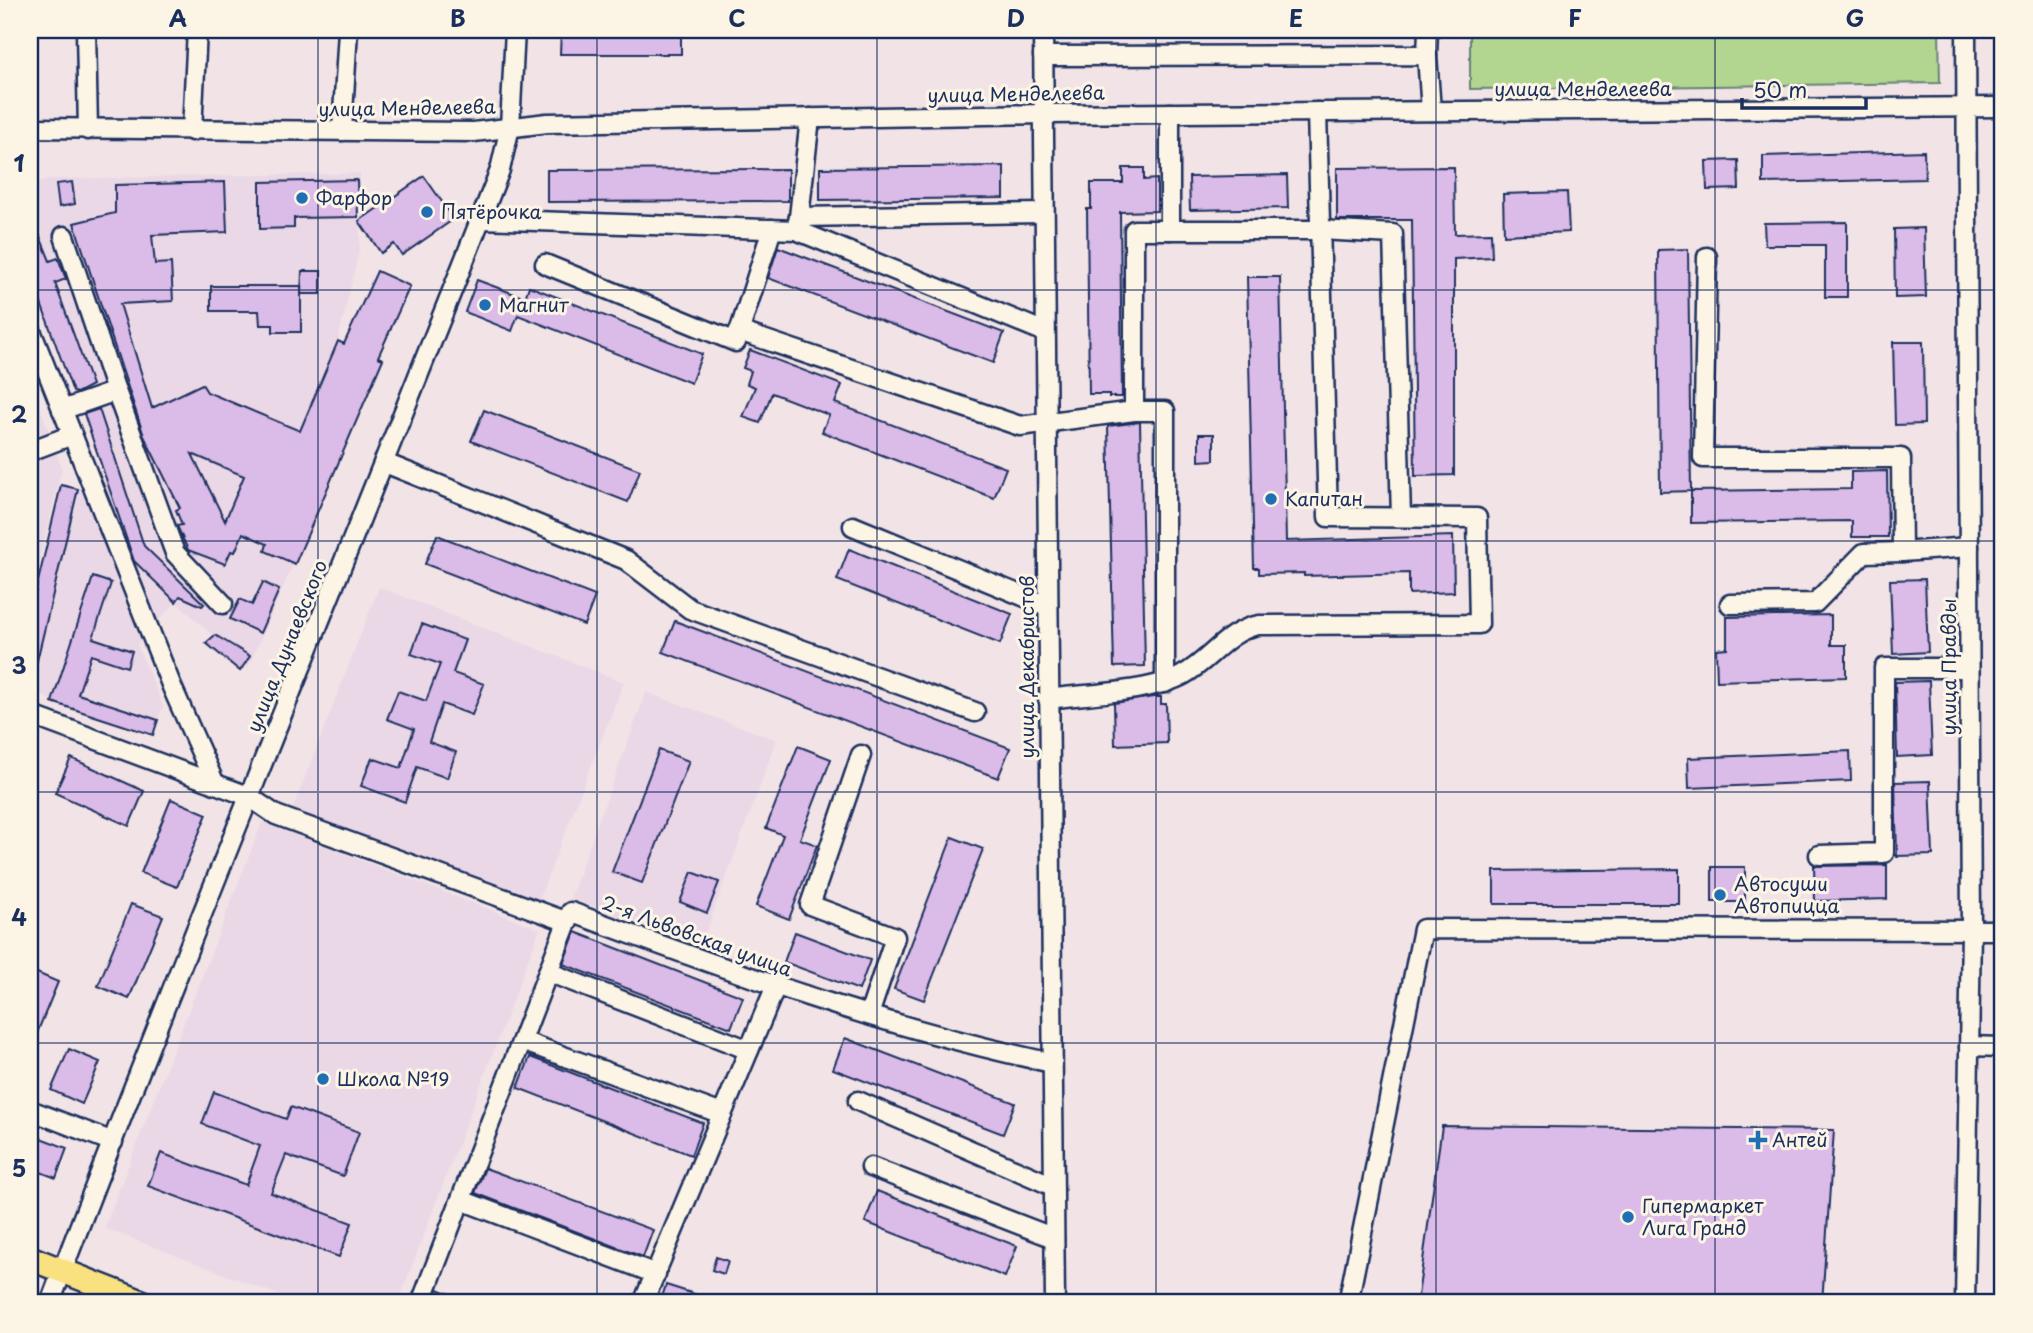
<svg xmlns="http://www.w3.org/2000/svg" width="2033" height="1333" viewBox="0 0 2033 1333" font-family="'Playpen Sans',sans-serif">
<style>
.built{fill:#ebd8e6}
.green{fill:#b2d590;stroke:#668277;stroke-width:2}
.building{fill:#dbbbe7;stroke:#1b2f5e;stroke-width:2;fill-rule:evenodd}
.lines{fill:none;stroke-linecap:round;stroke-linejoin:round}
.minor-casing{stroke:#1b2f5e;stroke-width:23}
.major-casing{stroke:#1b2f5e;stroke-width:28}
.minor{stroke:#fcf5e5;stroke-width:18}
.major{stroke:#fae180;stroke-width:23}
.grid{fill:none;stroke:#1b2f5e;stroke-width:2;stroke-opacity:0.55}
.poi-dot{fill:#1f6fb2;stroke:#fcf5e5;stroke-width:2.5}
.labels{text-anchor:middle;stroke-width:6;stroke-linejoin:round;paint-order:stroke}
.street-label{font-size:19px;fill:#1b2f5e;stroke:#fcf5e5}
.poi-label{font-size:19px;fill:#1b2f5e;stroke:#fcf5e5;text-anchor:start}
.neatline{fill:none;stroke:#1b2f5e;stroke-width:2.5}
.grid-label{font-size:23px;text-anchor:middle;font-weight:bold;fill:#1b2f5e}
</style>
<rect width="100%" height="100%" fill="#f2e4e6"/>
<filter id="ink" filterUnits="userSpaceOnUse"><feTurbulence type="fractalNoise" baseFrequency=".0143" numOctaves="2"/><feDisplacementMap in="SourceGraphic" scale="14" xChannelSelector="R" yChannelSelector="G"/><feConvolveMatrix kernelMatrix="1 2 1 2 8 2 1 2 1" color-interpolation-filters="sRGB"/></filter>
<g filter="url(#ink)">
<g class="built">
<polygon points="360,173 360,247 338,341 383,359 248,668 244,665 240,671 221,658 206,643 213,636 176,602 137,644 163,706 153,735 52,702 30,686 30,615 61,485 78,489 106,480 83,410 73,392 30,273 30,186 49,179"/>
<polygon points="30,379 62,468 30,600"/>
<polygon points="379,587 624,682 537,905 292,810"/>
<polygon points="646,692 777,740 701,946 570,898"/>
<polygon points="262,822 540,929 398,1303 299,1303 104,1228"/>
</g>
<polygon class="green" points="1470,30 1939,30 1940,83 1470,89"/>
<g class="building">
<polygon points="561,30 681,30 681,54 560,54"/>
<polygon points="1924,151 1925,179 1763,183 1763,156"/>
<polygon points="1738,160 1739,189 1707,190 1706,161"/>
<polygon points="1004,166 1004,198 820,200 820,168"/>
<polygon points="1454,167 1455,234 1491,233 1492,257 1454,259 1454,475 1415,476 1412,220 1337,220 1337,168"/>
<polygon points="1123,168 1144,168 1144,180 1157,179 1157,211 1120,212 1122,397 1109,397 1109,394 1089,394 1087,209 1091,209 1091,183 1123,183"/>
<polygon points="788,169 788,201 547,202 547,170"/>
<polygon points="1287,175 1288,208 1190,210 1189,177"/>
<polygon points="424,176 454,219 402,255 394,244 381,253 359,221"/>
<polygon points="357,180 358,217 294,218 294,228 260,229 260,182"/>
<polygon points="72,182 75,204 59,207 56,184"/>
<path d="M225,182L227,232L152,235L155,264L171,263L173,301L120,304L152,408L202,384L207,392L300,431L338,341L344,344L377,271L410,286L378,357L383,359L295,564L265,551L267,544L243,533L235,552L231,551L225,564L188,550L177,526L182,525L176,510L180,508L144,436L74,223L115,213V185ZM192,454L244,476L225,521Z"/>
<polygon points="1567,192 1569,232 1504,235 1503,194"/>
<polygon points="30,212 50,261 58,258 66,279 55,283 92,385 77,393 73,392 30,273"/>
<polygon points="1847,222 1847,297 1825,297 1825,245 1765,245 1764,223"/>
<polygon points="1924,228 1926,297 1895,298 1894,229"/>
<polygon points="778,247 1004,333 993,363 768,278"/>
<polygon points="1688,249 1691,491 1660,492 1658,250"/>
<polygon points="302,271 321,271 321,294 301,294"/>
<polygon points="1247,277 1280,277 1286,541 1453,536 1454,592 1409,594 1409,573 1304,576 1304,573 1259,574 1259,568 1254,568"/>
<polygon points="477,280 525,298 529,286 702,354 691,383 518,315 512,331 465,312"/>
<polygon points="211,286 301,286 301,332 273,332 273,325 260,325 259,311 211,311"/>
<polygon points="1893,342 1923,342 1924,424 1895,425"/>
<polygon points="750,350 842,385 835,403 1006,468 994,498 822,432 829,415 772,393 760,423 743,417 755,387 747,384 751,371 743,368"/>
<polygon points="99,409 144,546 204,604 202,606 180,596 176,602 134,561 84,414"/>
<polygon points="484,410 640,470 628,502 471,441"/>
<polygon points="1140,422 1145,666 1114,667 1108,426"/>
<polygon points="1199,434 1214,434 1214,460 1199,461"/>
<polygon points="1887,471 1888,537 1852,537 1852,521 1691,523 1691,491 1851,489 1851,472"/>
<polygon points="61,485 78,489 35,669 30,668 30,615"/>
<polygon points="437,535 595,596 584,625 425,564"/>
<polygon points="849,549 1012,614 1000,644 837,580"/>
<polygon points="93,577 111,583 93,638 132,651 127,667 91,655 78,694 158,720 153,735 52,702"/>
<polygon points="1925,579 1928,652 1893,654 1890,580"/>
<polygon points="263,582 279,590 260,633 230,619 240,599 252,605"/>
<polygon points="1831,615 1831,645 1846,645 1846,677 1717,681 1716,649 1727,648 1727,617"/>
<polygon points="675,621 1010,748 998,778 663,652"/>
<polygon points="422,624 465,640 453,673 484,684 472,715 442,704 429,742 456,752 447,778 417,767 405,802 361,786 372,758 401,768 414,729 387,719 398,691 426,701 440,664 411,654"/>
<polygon points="215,635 250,656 240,671 206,643"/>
<polygon points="1929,681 1932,755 1897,757 1895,682"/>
<polygon points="1153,697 1161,697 1161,704 1166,704 1167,743 1115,745 1114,703"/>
<polygon points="798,746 831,759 800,839 817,845 789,919 756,906 783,835 766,828"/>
<polygon points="659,750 689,761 642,883 612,872"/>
<polygon points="1850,751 1851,781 1689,788 1688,758"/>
<polygon points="71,758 144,791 129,826 55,793"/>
<polygon points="1930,781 1933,855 1897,856 1895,782"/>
<polygon points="171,799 207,814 177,887 141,873"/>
<polygon points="952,837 983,849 924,1000 894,989"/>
<polygon points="1887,865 1887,899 1815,901 1814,866"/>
<rect x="1712" y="867" width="33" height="35"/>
<polygon points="1679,869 1679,904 1494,904 1494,871"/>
<polygon points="692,872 719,882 707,913 680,902"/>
<polygon points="131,904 163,916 129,999 98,986"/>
<polygon points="575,932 743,997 731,1028 563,964"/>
<polygon points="795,932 870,960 859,990 784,962"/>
<polygon points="30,970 58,982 30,1050"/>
<polygon points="845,1038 1015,1103 1003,1134 833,1069"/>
<polygon points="69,1049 100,1062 82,1104 51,1090"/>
<polygon points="530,1057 703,1123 691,1155 518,1088"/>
<polygon points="214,1092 286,1119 291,1107 359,1132 343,1176 286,1155 271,1193 352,1223 339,1257 148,1186 161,1153 246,1185 260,1146 202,1124"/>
<polygon points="1442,1126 1834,1130 1822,1303 1417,1303"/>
<polygon points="30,1134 67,1148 56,1178 30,1168"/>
<polygon points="485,1168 653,1230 643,1257 475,1193"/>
<polygon points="877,1191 1017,1246 1005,1277 865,1222"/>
<polygon points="716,1257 728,1261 724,1274 712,1270"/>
<polygon points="666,1285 713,1300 712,1303 660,1303"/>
<polygon points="438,1289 472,1303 433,1303"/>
</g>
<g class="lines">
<g class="minor-casing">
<g id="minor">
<polyline points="86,30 88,130"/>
<polyline points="1043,30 1055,1303"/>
<polyline points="1427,55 1428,30"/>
<polyline points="1043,56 1427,55 1431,111"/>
<polyline points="30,128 474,132 547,123 1043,114 2003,107"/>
<polyline points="192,131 197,30"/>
<polyline points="342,131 348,30"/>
<polyline points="799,217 810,118"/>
<polyline points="481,219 796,230 1045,332"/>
<polyline points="796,230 799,217 1044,213"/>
<polyline points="1170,230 1170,113"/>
<polyline points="64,236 116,391"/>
<polyline points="1707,257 1703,458 1901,458 1902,552 1969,547"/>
<polyline points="545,264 736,342 772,229"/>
<polyline points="30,328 172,687 215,784"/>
<polyline points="739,331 1020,426 1134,411 1134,230 1320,230 1393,234 1401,517"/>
<polyline points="62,410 116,391 175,553 223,604"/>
<polyline points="1134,411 1165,411 1165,683"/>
<polyline points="30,451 72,435"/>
<polyline points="385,463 626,560 690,609 975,712"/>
<polyline points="853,526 1047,606"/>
<polyline points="1730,604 1815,603 1864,553 1902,552"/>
<path d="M1048,699C1084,694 1153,692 1183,675C1211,660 1226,631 1259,625L1479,624L1477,518L1328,517L1317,112"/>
<polyline points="30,715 248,796 276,815 568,922"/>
<polyline points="861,755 810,905 895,937 869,1015"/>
<polyline points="1819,855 1884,853 1884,668 1969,668"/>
<polyline points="548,972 749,1050"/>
<polyline points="522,1041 722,1114"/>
<polyline points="1969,1046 2003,1047"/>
<polyline points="858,1101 1053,1186"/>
<polyline points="30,1110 113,1142"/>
<polyline points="871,1167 1054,1238"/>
<polyline points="461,1200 656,1274"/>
<path d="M50,1303C195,923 351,548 500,170L510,127L515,30"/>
<path d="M421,1303L571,912C729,971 887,1028 1052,1063"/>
<polyline points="643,1303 775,988"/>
<polyline points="1348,1303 1423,929 2003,930"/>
<polyline points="1965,1303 1971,929 1966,30"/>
</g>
</g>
<g class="major-casing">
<polyline id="major" points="30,1258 144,1303"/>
</g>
<use href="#minor" class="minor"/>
<use href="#major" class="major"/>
</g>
</g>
<path class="grid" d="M318,30V1303M597,30V1303M877,30V1303M1156,30V1303M1436,30V1303M1715,30V1303M30,290H2003M30,541H2003M30,792H2003M30,1043H2003"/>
<g class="poi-dot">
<circle cx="302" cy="198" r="7"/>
<circle cx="427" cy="212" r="7"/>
<circle cx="485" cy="305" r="7"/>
<circle cx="1271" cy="499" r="7"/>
<circle cx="1720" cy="895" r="7"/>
<circle cx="323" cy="1079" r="7"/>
<path d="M1754.5 1129.5h7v7h7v7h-7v7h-7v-7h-7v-7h7z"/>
<circle cx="1628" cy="1217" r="7"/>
</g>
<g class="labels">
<g class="street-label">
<text x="1583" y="96">улица Менделеева</text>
<text transform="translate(1016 94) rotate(-1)" y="7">улица Менделеева</text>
<text transform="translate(407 108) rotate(-1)" y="7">улица Менделеева</text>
<text transform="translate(287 646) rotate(-68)" y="7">улица Дунаевского</text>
<text transform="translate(1027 667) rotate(-90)" y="7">улица Декабристов</text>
<text transform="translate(1949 667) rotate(-90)" y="7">улица Правды</text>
<text transform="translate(697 936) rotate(20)" y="7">2-я Львовская улица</text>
</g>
<g class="poi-label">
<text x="316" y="205">Фарфор</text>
<text x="441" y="219">Пятёрочка</text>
<text x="499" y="312">Магнит</text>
<text x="1285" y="506">Капитан</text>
<text x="1734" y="891">Автосуши<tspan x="1734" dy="22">Автопицца</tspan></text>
<text x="337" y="1086">Школа №19</text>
<text x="1772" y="1147">Антей</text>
<text x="1642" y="1213">Гипермаркет<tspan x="1642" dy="22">Лига Гранд</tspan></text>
</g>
</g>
<rect width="2033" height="1333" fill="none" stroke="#fcf5e5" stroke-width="77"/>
<path d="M1742 98v10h124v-10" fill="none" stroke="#1b2f5e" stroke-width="3.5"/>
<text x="1753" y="98" font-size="21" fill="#1b2f5e" stroke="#fcf5e5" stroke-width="5" paint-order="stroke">50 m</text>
<rect x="38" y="38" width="1956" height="1256" class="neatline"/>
<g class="grid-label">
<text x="178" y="27">A</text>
<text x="458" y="27">B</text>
<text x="737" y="27">C</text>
<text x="1016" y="27">D</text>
<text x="1296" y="27">E</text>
<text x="1575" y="27">F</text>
<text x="1855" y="27">G</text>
<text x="19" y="172">1</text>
<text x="19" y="423">2</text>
<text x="19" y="674">3</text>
<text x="19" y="926">4</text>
<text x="19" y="1177">5</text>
</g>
</svg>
